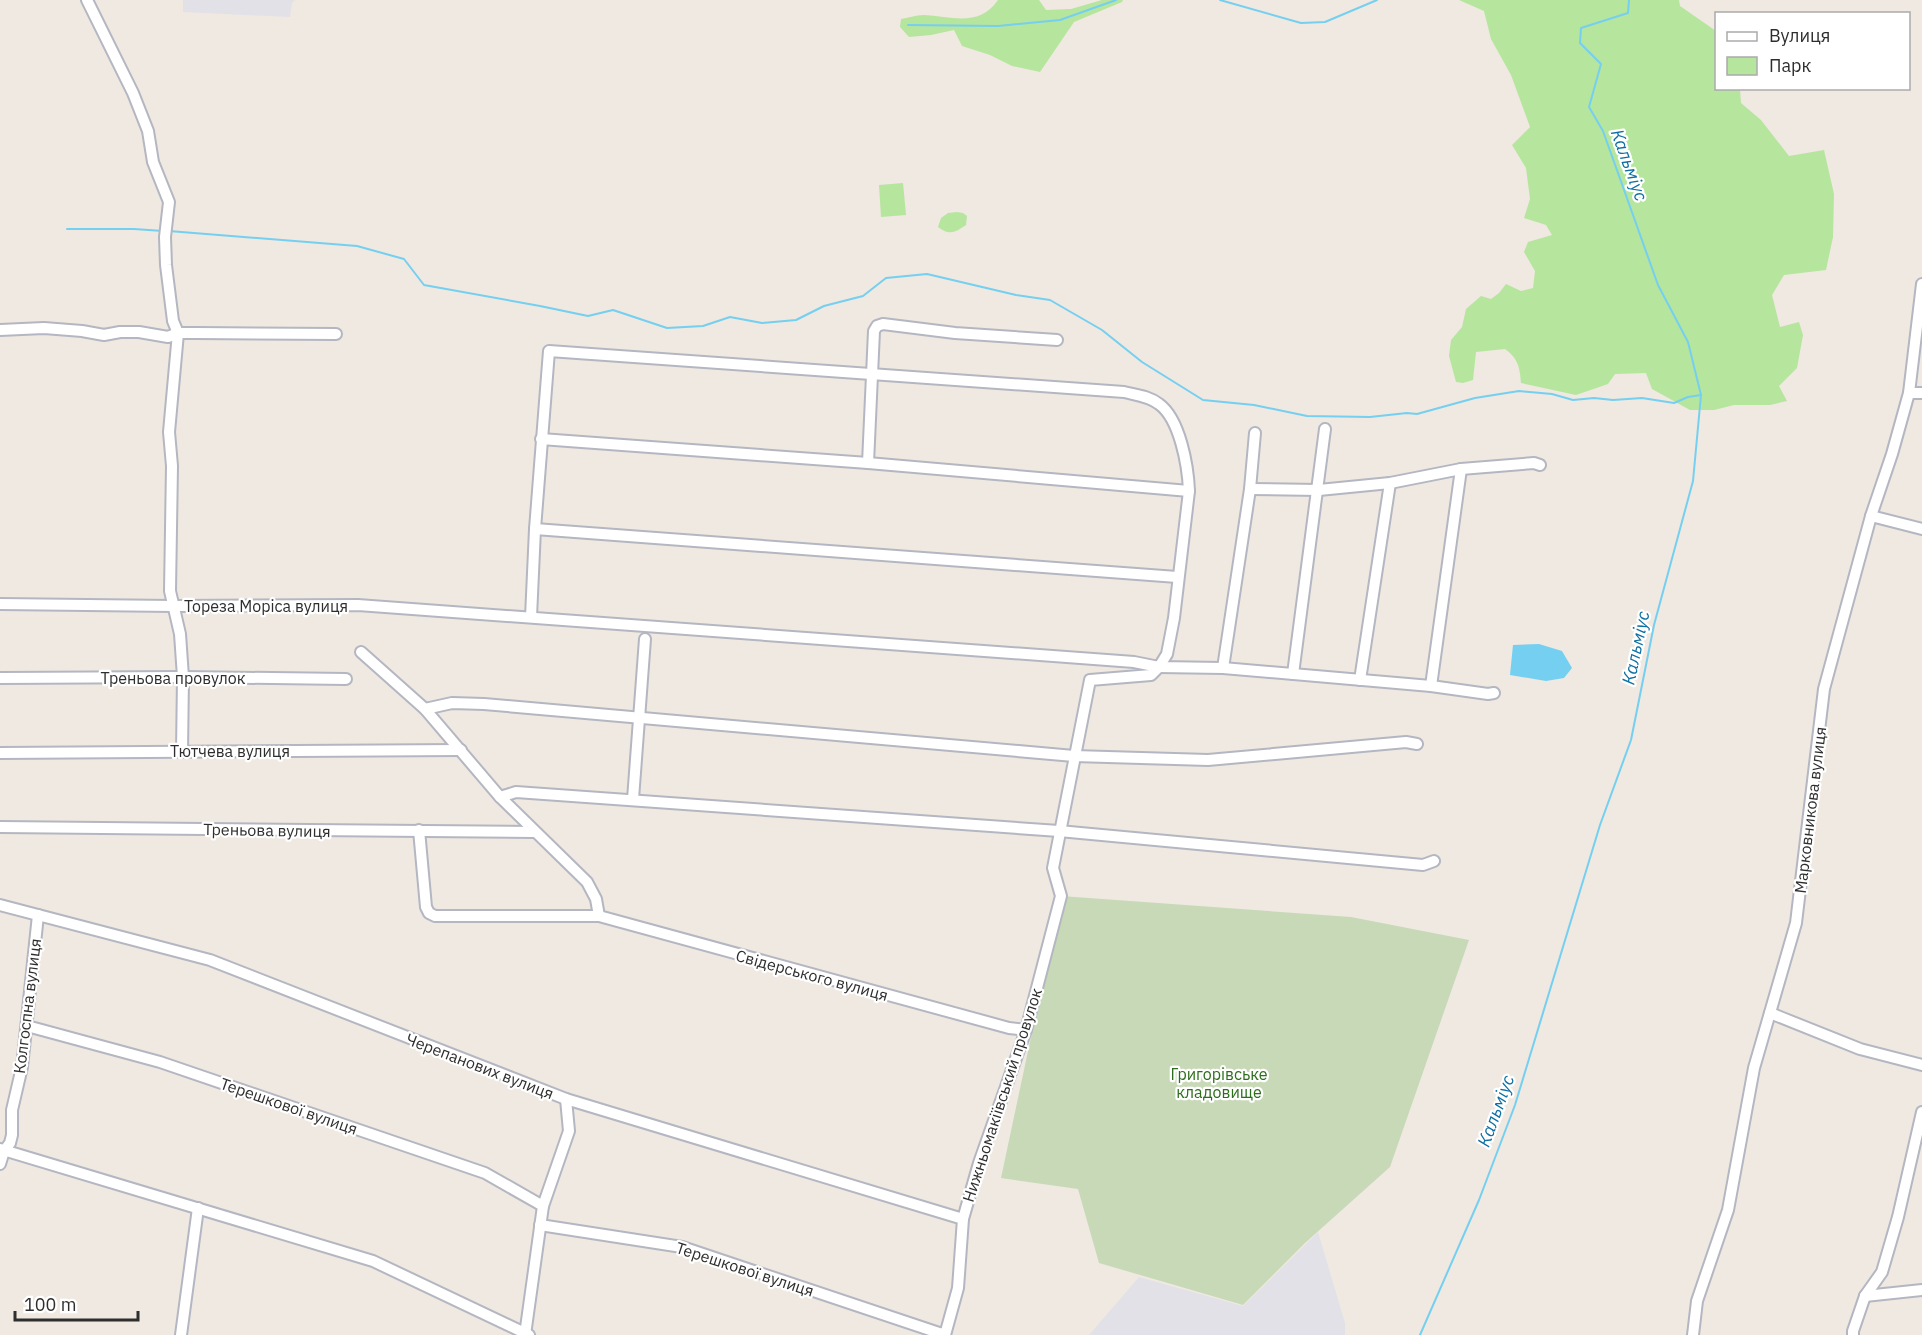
<svg xmlns="http://www.w3.org/2000/svg" width="1922" height="1335" viewBox="0 0 1922 1335" font-family="'IBM Plex Sans',sans-serif">
<style>
.industrial{fill:#e3e1e8}
.green{fill:#b6e59e}
.cemetery{fill:#c8d9b8}
.water{fill:#75cff0}
.lines{fill:none;stroke-linecap:round;stroke-linejoin:round}
.stream{stroke:#75cff0;stroke-width:2}
.minor-casing{stroke:#b4b7c1;stroke-width:14}
.minor{stroke:#fff;stroke-width:10}
.labels{text-anchor:middle;stroke-width:4.5;stroke-linejoin:round;paint-order:stroke}
.street-label{font-size:16px;fill:#2e2e2e;stroke:#fff}
.park-label{font-size:16px;fill:#2c6e1b;stroke:#fff}
.water-label{font-size:18px;font-style:italic;fill:#0d6fa3;stroke:#fff}
</style>
<rect width="100%" height="100%" fill="#efe9e1"/>
<g class="industrial">
<polygon points="183,0 295,0 292,3 290,17 183,12"/>
<polygon points="1318,1232 1345,1323 1345,1335 1089,1335 1139,1277 1243,1306"/>
</g>
<g class="green">
<path d="M998,0H1039L1046,10L1071,9L1102,0H1123L1122,2L1074,22L1040,72L1012,66L990,55L962,46L954,30L931,35L909,37L900,27L901,19C908,18 916,15 924,15C951,16 979,28 998,0Z"/>
<path d="M1459,0H1679L1680,6L1716,31V88L1740,89L1741,103L1761,120L1789,156L1824,150L1834,194L1833,237L1826,270L1784,275L1772,295L1780,327L1799,322L1803,335L1797,368L1779,386L1787,401L1770,405H1734L1714,410H1690L1652,389L1646,373L1615,374L1608,384L1576,395L1521,383C1520,368 1518,358 1505,349L1476,352L1473,380L1463,383L1456,382L1449,356L1451,340L1462,327L1466,309L1481,296L1491,299L1499,293L1506,284L1521,291L1533,288L1535,271L1524,252L1528,242L1552,235L1546,225L1524,218L1530,199L1526,168L1512,145L1530,127L1511,75L1491,39L1484,11Z"/>
<polygon points="903,183 906,215 881,217 879,185"/>
<path d="M957,212L963,213L967,216L966,225C956,232 949,236 938,227L941,218L948,213Z"/>
</g>
<polygon class="cemetery" points="1061,896 1351,917 1469,940 1390,1167 1305,1243 1243,1305 1099,1263 1078,1189 1001,1178"/>
<polygon class="water" points="1539,644 1562,651 1572,668 1564,678 1546,681 1510,675 1513,645"/>
<g class="lines">
<g class="stream">
<polyline points="1220,0 1301,23 1325,22 1377,0"/>
<polyline points="908,25 998,26 1060,20 1116,0"/>
<polyline points="67,229 134,229 163,231"/>
<polyline points="169,231 357,246 404,259 424,285 540,306 588,316 613,310 667,328 703,326 730,317 762,323 796,320 824,306 863,296 886,278 927,274 1016,295 1050,300 1102,330 1142,362 1203,400 1254,405 1307,416 1370,417 1407,413 1417,414 1475,398 1519,391 1552,394 1573,400 1594,398 1613,400 1642,398 1674,403 1688,397 1701,395"/>
<polyline points="1420,1335 1479,1200 1515,1105 1600,825 1631,740 1654,625 1693,481 1701,395 1688,342 1658,285 1603,131 1589,107 1601,64 1580,43 1581,28 1628,13 1629,0"/>
</g>
<g class="minor-casing">
<g id="minor">
<polyline points="87,0 133,93 148,131 153,162 169,202 165,237 166,265 173,321 178,333 169,432 172,466 170,591 180,634 183,677 182,752"/>
<polyline points="0,330 44,328 82,331 104,335 120,332 139,332 168,337 178,333 196,333 336,334"/>
<polyline points="1909,393 1922,393"/>
<polyline points="541,439 868,463 1189,491"/>
<polyline points="868,463 874,331 877,326 883,324 955,333 1057,340"/>
<polyline points="1250,489 1319,490 1390,483 1461,469 1534,463 1540,465"/>
<polyline points="1871,516 1922,529"/>
<polyline points="535,529 1177,577"/>
<polyline points="0,604 173,606 358,605 1134,662 1159,667 1223,668 1431,686 1488,694 1494,693"/>
<path d="M531,617L535,529L549,351L1124,392C1136,395 1149,396 1159,404C1180,419 1188,466 1189,491L1174,618L1167,654L1159,667L1151,675L1090,680L1053,868L1061,896L1026,1030L979,1163L963,1219L958,1288L945,1335L682,1247L540,1225"/>
<polyline points="361,652 425,709 500,797 587,882 596,899 599,916"/>
<polyline points="1223,668 1250,489 1255,433"/>
<polyline points="1293,674 1325,429"/>
<polyline points="0,678 183,677 346,679"/>
<polyline points="1360,680 1390,483"/>
<polyline points="1431,686 1461,469"/>
<polyline points="425,709 452,703 484,704 1074,756 1208,760 1406,742 1417,744"/>
<polyline points="0,753 461,750"/>
<polyline points="500,797 516,792 1059,831 1423,865 1434,861"/>
<polyline points="633,799 645,639"/>
<polyline points="0,827 534,832"/>
<polyline points="419,830 426,907 429,913 435,916 599,916 1009,1028 1026,1030"/>
<polyline points="0,905 210,960 566,1099 963,1219"/>
<polyline points="1770,1013 1860,1049 1922,1065"/>
<polyline points="27,1026 160,1062 485,1173 543,1206"/>
<polyline points="0,1149 373,1261 529,1335"/>
<polyline points="0,1164 4,1151 10,1143 12,1135 12,1110 22,1067 38,915"/>
<polyline points="1865,1296 1922,1290"/>
<polyline points="181,1335 198,1208"/>
<polyline points="525,1335 543,1206 569,1131 566,1099"/>
<polyline points="1693,1335 1697,1301 1728,1210 1754,1068 1796,923 1824,689 1871,516 1892,454 1909,393 1922,284"/>
<polyline points="1853,1335 1853,1331 1865,1296 1882,1272 1898,1217 1922,1112"/>
</g>
</g>
<use href="#minor" class="minor"/>
</g>
<g class="labels">
<g class="street-label">
<text x="266" y="612">Тореза Моріса вулиця</text>
<text x="173" y="684">Треньова провулок</text>
<text x="230" y="757">Тютчева вулиця</text>
<text transform="translate(1810 810) rotate(-83)" y="6">Марковникова вулиця</text>
<text transform="translate(267 830) rotate(1)" y="6">Треньова вулиця</text>
<text transform="translate(812 975) rotate(15)" y="6">Свiдерського вулиця</text>
<text transform="translate(27 1006) rotate(-83)" y="6">Колгоспна вулиця</text>
<text transform="translate(480 1066) rotate(21)" y="6">Черепанових вулиця</text>
<text transform="translate(1002 1095) rotate(-72)" y="6">Нижньомакіївський провулок</text>
<text transform="translate(289 1106) rotate(19)" y="6">Терешкової вулиця</text>
<text transform="translate(745 1269) rotate(18)" y="6">Терешкової вулиця</text>
</g>
<g class="park-label">
<text x="1219" y="1080">Григорівське<tspan x="1219" dy="18">кладовище</tspan></text>
</g>
<g class="water-label">
<text transform="translate(1629 165) rotate(70)" y="6">Кальміус</text>
<text transform="translate(1636 648) rotate(-78)" y="6">Кальміус</text>
<text transform="translate(1496 1111) rotate(-70)" y="6">Кальміус</text>
</g>
</g>
<rect x="1715" y="12" width="195" height="78" fill="#ffffff" stroke="#ababab" stroke-width="1.5"/>
<rect x="1727" y="32" width="30" height="9" fill="#ffffff" stroke="#ababab" stroke-width="1.5"/>
<text x="1769" y="42" font-size="18" fill="#2e2e2e">Вулиця</text>
<rect x="1727" y="57" width="30" height="18" fill="#b6e59e" stroke="#ababab" stroke-width="1.5"/>
<text x="1769" y="72" font-size="18" fill="#2e2e2e">Парк</text>
<path d="M15 1311v9h123v-9" fill="none" stroke="#2e2e2e" stroke-width="3"/>
<text x="24" y="1311" font-size="18" fill="#2e2e2e" stroke="#ffffff" stroke-width="4.5" paint-order="stroke">100 m</text>
</svg>
